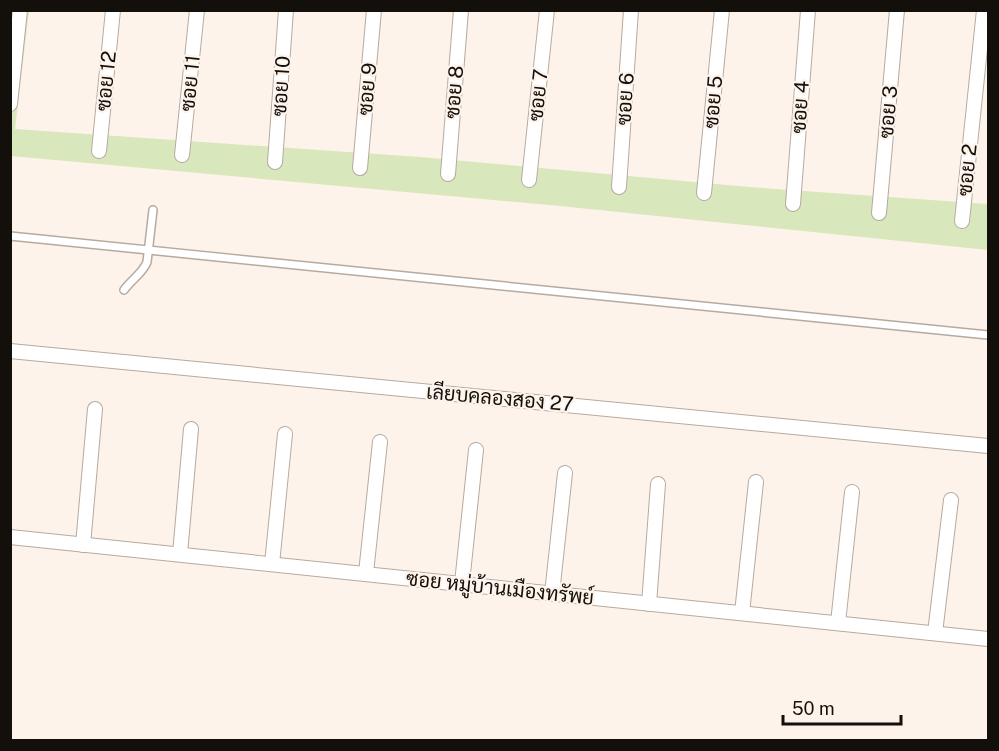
<svg xmlns="http://www.w3.org/2000/svg" width="999" height="751" viewBox="0 0 999 751" font-family="'Public Sans',Sarabun,sans-serif">
<style>
.green{fill:#d9e7bd}
.lines{fill:none;stroke-linecap:round;stroke-linejoin:round}
.lane-casing{stroke:#b6aaa0;stroke-width:10}
.street-casing{stroke:#b6aaa0;stroke-width:16}
.lane{stroke:#fff;stroke-width:7}
.street{stroke:#fff;stroke-width:14}
.labels{text-anchor:middle;stroke-width:4.5;stroke-linejoin:round;paint-order:stroke}
.street-label{font-size:20px;fill:#130f0b;stroke:#fdf3ea}
</style>
<rect width="100%" height="100%" fill="#fdf3ea"/>
<polygon class="green" points="10,11 29,11 15,129 420,157 749,187 988,204 988,250 560,206 11,156"/>
<g class="lines">
<g class="lane-casing">
<g id="lane">
<polyline points="10,236 988,335"/>
<path d="M124,290C131,280 143,273 147,262L153,210"/>
</g>
</g>
<g class="street-casing">
<g id="street">
<polyline points="10,104 20,10"/>
<polyline points="99,151 113,10"/>
<polyline points="182,155 197,10"/>
<polyline points="275,162 286,10"/>
<polyline points="360,168 374,10"/>
<polyline points="448,174 461,10"/>
<polyline points="529,180 547,10"/>
<polyline points="619,187 631,10"/>
<polyline points="704,193 722,10"/>
<polyline points="793,204 808,10"/>
<polyline points="879,213 897,10"/>
<polyline points="962,221 984,10"/>
<polyline points="10,351 988,446"/>
<polyline points="10,537 988,639"/>
<polyline points="83,545 95,409"/>
<polyline points="180,554 191,429"/>
<polyline points="272,564 285,434"/>
<polyline points="366,573 380,442"/>
<polyline points="462,583 476,450"/>
<polyline points="552,594 565,473"/>
<polyline points="649,604 658,484"/>
<polyline points="742,613 756,482"/>
<polyline points="838,623 852,492"/>
<polyline points="935,633 951,500"/>
</g>
</g>
<use href="#lane" class="lane"/>
<use href="#street" class="street"/>
</g>
<g class="labels">
<g class="street-label">
<text transform="translate(106 81) rotate(-84)" y="7">ซอย 12</text>
<text transform="translate(190 83) rotate(-84)" y="7">ซอย 11</text>
<text transform="translate(281 86) rotate(-86)" y="7">ซอย 10</text>
<text transform="translate(367 89) rotate(-85)" y="7">ซอย 9</text>
<text transform="translate(454 92) rotate(-85)" y="7">ซอย 8</text>
<text transform="translate(538 95) rotate(-84)" y="7">ซอย 7</text>
<text transform="translate(625 99) rotate(-86)" y="7">ซอย 6</text>
<text transform="translate(713 102) rotate(-85)" y="7">ซอย 5</text>
<text transform="translate(800 107) rotate(-86)" y="7">ซอย 4</text>
<text transform="translate(888 112) rotate(-85)" y="7">ซอย 3</text>
<text transform="translate(967 170) rotate(-84)" y="7">ซอย 2</text>
<text transform="translate(500 398) rotate(5)" y="7">เลียบคลองสอง 27</text>
<text transform="translate(500 588) rotate(6)" y="7">ซอย หมู่บ้านเมืองทรัพย์</text>
</g>
</g>
<rect width="999" height="751" fill="none" stroke="#130f0b" stroke-width="24"/>
<path d="M783 715v9h118v-9" fill="none" stroke="#130f0b" stroke-width="3"/>
<text x="792" y="715" font-size="18" fill="#130f0b" stroke="#fdf3ea" stroke-width="4.5" paint-order="stroke">50 m</text>
</svg>
